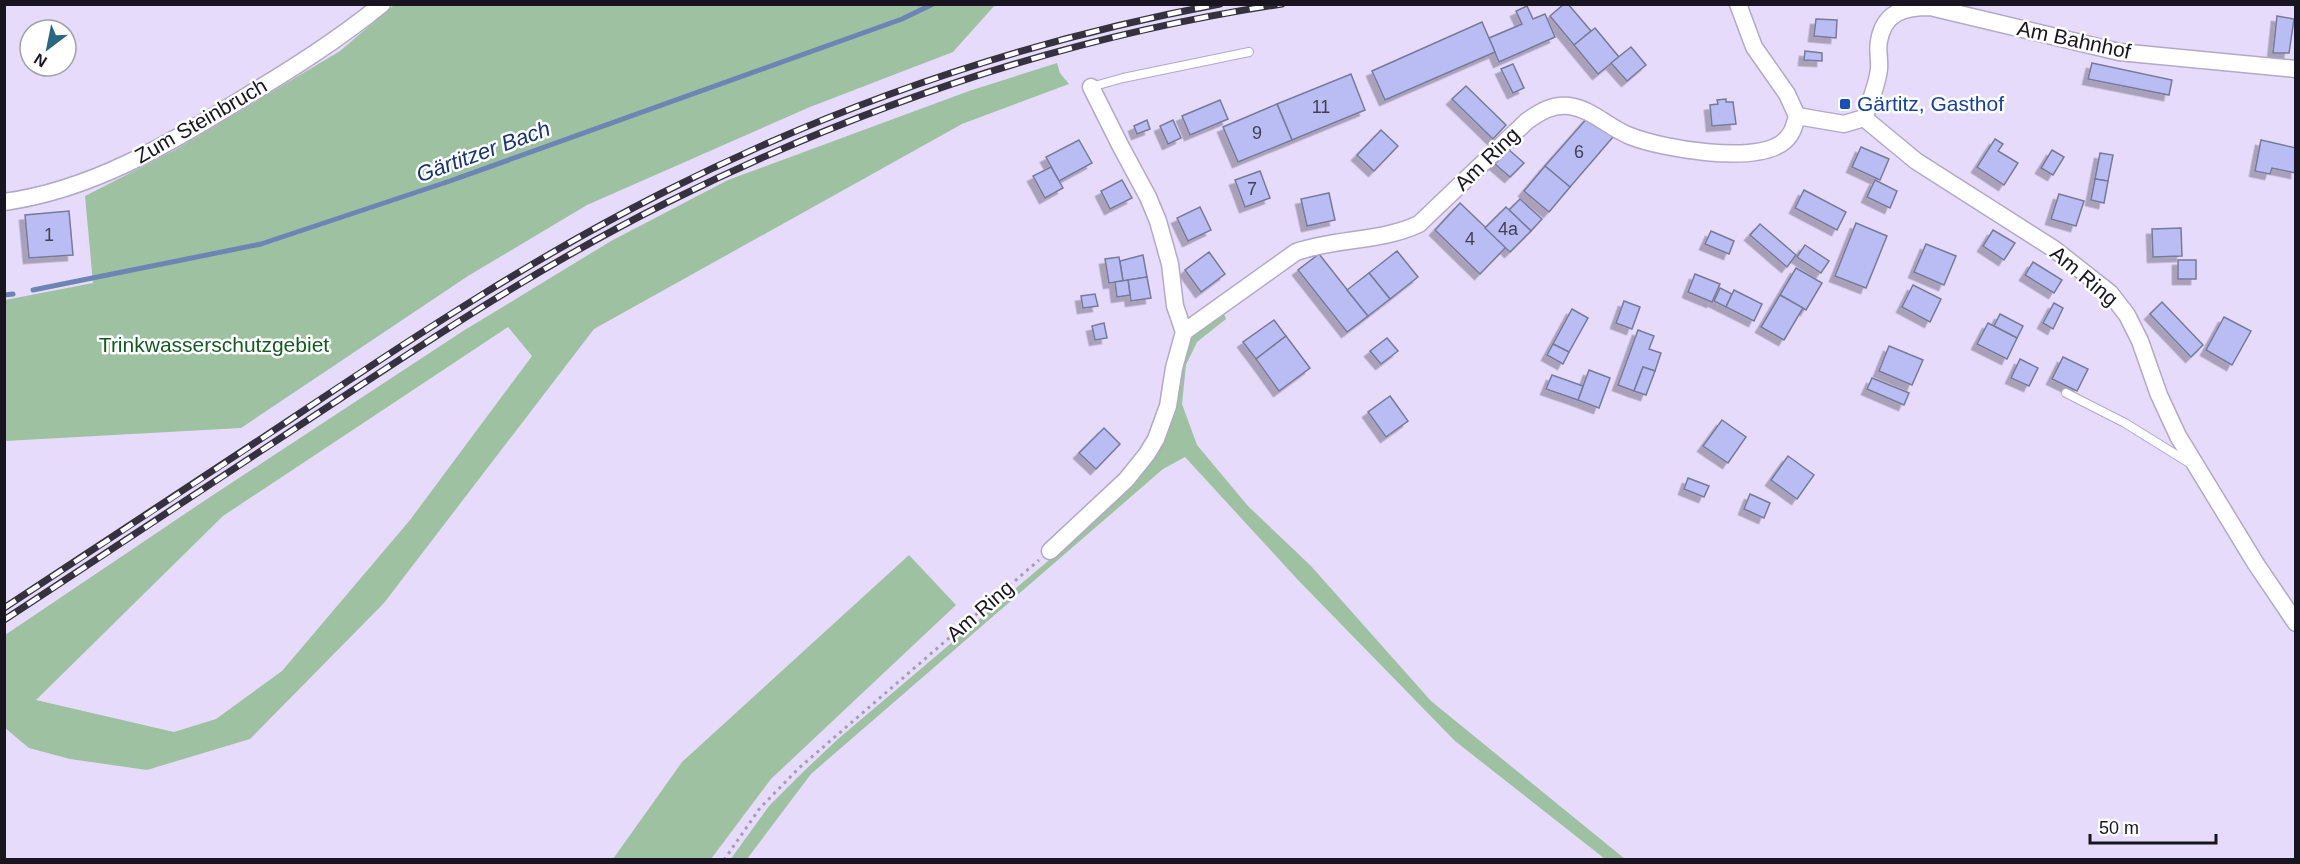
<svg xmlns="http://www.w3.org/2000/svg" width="2300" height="864" viewBox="0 0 2300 864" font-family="Helvetica,sans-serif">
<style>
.green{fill:#9ec1a1;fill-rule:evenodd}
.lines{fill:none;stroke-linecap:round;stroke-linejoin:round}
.stream{stroke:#6d85b4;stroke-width:5}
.building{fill:#b9bdf4;stroke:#777a98;stroke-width:1.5;filter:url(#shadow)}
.service-casing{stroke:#b3a8c7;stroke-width:10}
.minor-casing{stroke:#b3a8c7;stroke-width:19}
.path{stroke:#a59cb6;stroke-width:3;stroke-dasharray:3 4.5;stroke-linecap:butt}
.service{stroke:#fff;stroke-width:8}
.minor{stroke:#fff;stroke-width:16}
.rail-casing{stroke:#36313f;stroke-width:7}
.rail{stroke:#fff;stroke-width:4.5;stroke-dasharray:14;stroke-linecap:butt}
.transit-dot{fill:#1a4fb4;stroke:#fff;stroke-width:2}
.labels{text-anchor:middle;stroke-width:5;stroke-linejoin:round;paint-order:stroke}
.number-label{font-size:18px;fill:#413f55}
.street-label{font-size:21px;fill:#191520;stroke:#fff}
.transit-label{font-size:21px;fill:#164399;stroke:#fff;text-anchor:start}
.park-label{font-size:21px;fill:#165925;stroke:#fff}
.water-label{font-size:22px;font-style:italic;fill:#18336e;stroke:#fff}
</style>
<defs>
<filter id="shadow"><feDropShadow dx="-5.5" dy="5.5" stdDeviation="0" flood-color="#0004"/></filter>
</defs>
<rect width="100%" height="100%" fill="#e7dbfc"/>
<g class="green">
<polygon points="394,5 394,4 995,5 953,52 810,107 587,205 468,276 241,428 5,441 5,300 93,283 85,196 175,150 340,51"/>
<path d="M1057,63L1060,73L1069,84L962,124L594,329L384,603L250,739L147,770L70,759L29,748L5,728V635L204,501L463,331L611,241L728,180L969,91ZM508,327L532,356L410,520L282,671L216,719L174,732L36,700L223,516Z"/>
<polygon points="1224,314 1226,319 1197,342 1186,365 1182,404 1197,445 1248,506 1311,566 1431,701 1625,859 1605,859 1455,741 1298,580 1185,457 1163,469 811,774 747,859 730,860 769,806 803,772 838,739 1048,561 1128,485 1159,445 1173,420 1180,366 1190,340 1201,330"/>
<polygon points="909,555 956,605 771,779 711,859 613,859 682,762"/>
</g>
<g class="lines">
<g class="stream">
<polyline points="33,290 261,244 450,181 902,19 933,4"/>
<polyline points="4,295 13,294"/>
</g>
</g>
<g class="building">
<polygon points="1564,4 1568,4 1591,31 1574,45 1550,16"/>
<polygon points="1527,6 1533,19 1545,14 1555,37 1499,62 1489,38 1522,24 1516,11"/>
<polygon points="2277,16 2294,19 2289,53 2273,53"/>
<polygon points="1816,19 1837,20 1836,38 1814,36"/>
<polygon points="1482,22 1495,52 1385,100 1372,71"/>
<polygon points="1595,28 1619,57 1598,74 1574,45"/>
<polygon points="1631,47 1646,65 1627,81 1611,63"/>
<polygon points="1805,51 1822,53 1822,61 1804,60"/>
<polygon points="2092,63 2172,80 2169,95 2088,79"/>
<polygon points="1513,64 1524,88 1513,93 1501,69"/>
<polygon points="1351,74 1365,110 1292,140 1277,104"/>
<polygon points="1466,86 1506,125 1493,139 1452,99"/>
<polygon points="1726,99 1726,102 1733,102 1736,124 1712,126 1710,105 1718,104 1717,100"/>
<polygon points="1220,100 1228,119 1190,135 1182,116"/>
<polygon points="1277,104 1292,140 1238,162 1223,127"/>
<polygon points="1589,116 1613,137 1570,187 1545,166"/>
<polygon points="1147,120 1150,129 1137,134 1134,126"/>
<polygon points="1173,120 1181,138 1168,144 1160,126"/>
<polygon points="1381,130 1398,146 1374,171 1357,155"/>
<polygon points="1995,139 2003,144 1998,151 2018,163 2004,185 1977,167"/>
<polygon points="1079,140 1092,163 1059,181 1046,157"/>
<polygon points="2261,140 2296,148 2296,173 2272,168 2270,174 2255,171"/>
<polygon points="1861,147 1889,159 1880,180 1852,167"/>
<polygon points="1508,149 1524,163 1510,177 1495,164"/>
<polygon points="2052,150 2064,157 2053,175 2041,168"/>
<polygon points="2100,153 2113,155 2108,181 2095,179"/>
<polygon points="1545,166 1570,187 1549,212 1524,191"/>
<polygon points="1051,167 1063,188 1045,198 1033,176"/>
<polygon points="1260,171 1270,198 1245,207 1235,180"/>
<polygon points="2095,179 2108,181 2104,203 2091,200"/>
<polygon points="1122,180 1132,198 1110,209 1101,191"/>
<polygon points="1875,180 1897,191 1890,208 1867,197"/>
<polygon points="1804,190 1846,212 1837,230 1795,208"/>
<polygon points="1329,193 1335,220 1307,226 1301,199"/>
<polygon points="2059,194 2084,201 2076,226 2051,219"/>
<polygon points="1520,199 1542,219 1531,231 1509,210"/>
<polygon points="1460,203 1506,247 1480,274 1435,230"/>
<polygon points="1200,207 1211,230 1188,241 1177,218"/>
<polygon points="1506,207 1531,231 1510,252 1485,228"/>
<polygon points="69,211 73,255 29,258 25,215"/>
<polygon points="1856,223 1887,236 1866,288 1835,276"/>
<polygon points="1760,224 1796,255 1787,267 1750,235"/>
<polygon points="2181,228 2182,256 2153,257 2152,229"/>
<polygon points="1993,230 2015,243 2004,260 1983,246"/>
<polygon points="1711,231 1734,241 1729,254 1705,244"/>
<polygon points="1926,244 1956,256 1944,285 1914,272"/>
<polygon points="1805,245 1829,261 1821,273 1797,257"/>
<polygon points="1397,251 1418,277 1390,299 1369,273"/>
<polygon points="1209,252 1225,274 1201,292 1185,270"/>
<polygon points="1319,254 1368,316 1347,332 1298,270"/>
<polygon points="1143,255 1147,277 1123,281 1120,261"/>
<polygon points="1119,257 1123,281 1109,283 1105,259"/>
<rect x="2178" y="260" width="18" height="19"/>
<polygon points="2033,262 2062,280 2054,293 2025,275"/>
<polygon points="1796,268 1822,283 1806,310 1780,295"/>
<polygon points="1369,273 1390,299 1368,316 1347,290"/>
<polygon points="1695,274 1720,284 1712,302 1688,292"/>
<polygon points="1147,277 1151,298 1131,301 1128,280"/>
<polygon points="1128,280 1130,295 1117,297 1115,282"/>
<polygon points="1913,285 1941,299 1930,322 1902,307"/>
<polygon points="1720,288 1732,294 1726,307 1714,301"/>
<polygon points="1734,290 1762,304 1754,321 1726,307"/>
<polygon points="1095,294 1098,306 1083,308 1081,296"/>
<polygon points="1780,295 1803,308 1784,340 1761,327"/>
<polygon points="1624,301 1640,307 1632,329 1616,323"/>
<polygon points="2162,302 2203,345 2191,357 2150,314"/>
<polygon points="2054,303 2063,308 2053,329 2043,323"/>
<polygon points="1572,309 1588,318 1569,352 1553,344"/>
<polygon points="2000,314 2023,326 2017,338 1994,326"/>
<polygon points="2224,317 2251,331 2232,365 2206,350"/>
<polygon points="1274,320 1286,336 1256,359 1243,342"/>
<polygon points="1104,323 1107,338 1095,340 1092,326"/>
<polygon points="1988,323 2017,338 2007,359 1977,344"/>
<polygon points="1638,330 1654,336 1649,349 1661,353 1655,371 1643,367 1634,391 1618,385"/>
<polygon points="1286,336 1310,368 1279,391 1256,359"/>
<polygon points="1387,338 1398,351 1381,364 1370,351"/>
<polygon points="1553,344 1569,352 1563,364 1547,355"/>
<polygon points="1889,346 1923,360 1912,385 1879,371"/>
<polygon points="2063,357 2088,369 2077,391 2052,379"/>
<polygon points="2020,359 2038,368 2029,386 2011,378"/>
<polygon points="1643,367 1655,371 1646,395 1634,391"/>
<polygon points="1589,370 1610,378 1599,408 1578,400"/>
<polygon points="1552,375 1583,386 1578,400 1546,389"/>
<polygon points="1872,378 1909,393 1904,405 1867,389"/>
<polygon points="1390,396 1408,421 1386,437 1368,412"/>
<polygon points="1722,420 1746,437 1728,463 1703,446"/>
<polygon points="1104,428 1120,444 1096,469 1079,453"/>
<polygon points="1788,456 1814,475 1797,499 1771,480"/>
<polygon points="1688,478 1709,486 1704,497 1684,489"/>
<polygon points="1750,494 1770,503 1764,518 1744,509"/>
</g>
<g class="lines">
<g class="service-casing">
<g id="service">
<polyline points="1091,87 1123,78 1249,52"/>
<polyline points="2066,393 2125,423 2191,464"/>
</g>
</g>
<g class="minor-casing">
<g id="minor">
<polyline points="1091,87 1120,145 1148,197 1158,221 1170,264 1175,306 1184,332"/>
<polyline points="1797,116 1844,124 1864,118"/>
<polyline points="1864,118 1916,161 2054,249 2110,293 2127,315 2140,341 2159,395 2178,436 2256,564 2296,623"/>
<path d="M1864,118C1870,102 1877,86 1879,69C1880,60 1877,50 1879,41C1884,12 1904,7 1930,7L2119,52L2296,69"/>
<path d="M4,202C92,190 168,144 242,99C290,70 338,40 382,4"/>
<path d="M1050,551L1126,480L1147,454L1156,439L1168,406L1174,368L1184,332L1296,252C1336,238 1381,242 1419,224L1527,121C1540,112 1552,104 1569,106C1592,109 1609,128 1630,136C1663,149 1752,164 1782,143C1792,136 1794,127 1797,116L1787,94L1754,47L1738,4"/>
</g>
</g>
<polyline class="path" points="724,860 760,808 799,768 1039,560"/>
<use href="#service" class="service"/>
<use href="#minor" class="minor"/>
<g class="rail-casing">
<g id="rail">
<path d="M4,608C102,544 200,480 297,415C415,336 535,257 662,193C838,104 1026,40 1220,4"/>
<path d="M4,620C111,550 217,480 323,410C435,336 547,262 668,202C861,106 1068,36 1282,4"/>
</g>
</g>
<use href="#rail" class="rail"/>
</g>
<rect class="transit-dot" x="1839" y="98" width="12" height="12" rx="3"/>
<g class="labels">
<g class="number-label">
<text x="1321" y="113">11</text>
<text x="1257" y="139">9</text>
<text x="1579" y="158">6</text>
<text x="1252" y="195">7</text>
<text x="1508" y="235">4a</text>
<text x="49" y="241">1</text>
<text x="1470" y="245">4</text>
</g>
<g class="street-label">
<text transform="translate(2074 40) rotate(12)" y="7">Am Bahnhof</text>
<text transform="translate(201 121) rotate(-30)" y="7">Zum Steinbruch</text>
<text transform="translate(1487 159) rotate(-44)" y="7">Am Ring</text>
<text transform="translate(2084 276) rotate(40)" y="7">Am Ring</text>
<text transform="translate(980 611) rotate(-41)" y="7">Am Ring</text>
</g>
<g class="transit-label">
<text x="1857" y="111">Gärtitz, Gasthof</text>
</g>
<g class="park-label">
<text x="214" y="352">Trinkwasserschutzgebiet</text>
</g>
<g class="water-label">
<text transform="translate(483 151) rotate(-20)" y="8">Gärtitzer Bach</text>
</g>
</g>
<rect width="2300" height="864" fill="none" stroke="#191520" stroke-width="12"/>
<g transform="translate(48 48) rotate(212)"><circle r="28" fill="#ffffff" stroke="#a3a1a6" stroke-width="1.5"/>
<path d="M0-4.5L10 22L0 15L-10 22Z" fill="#29687e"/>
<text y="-9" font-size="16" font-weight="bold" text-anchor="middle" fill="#191520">N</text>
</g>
<path d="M2090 834v9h126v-9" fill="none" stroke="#191520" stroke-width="3"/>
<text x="2099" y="834" font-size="18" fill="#191520" stroke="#ffffff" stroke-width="4.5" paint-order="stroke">50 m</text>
</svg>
